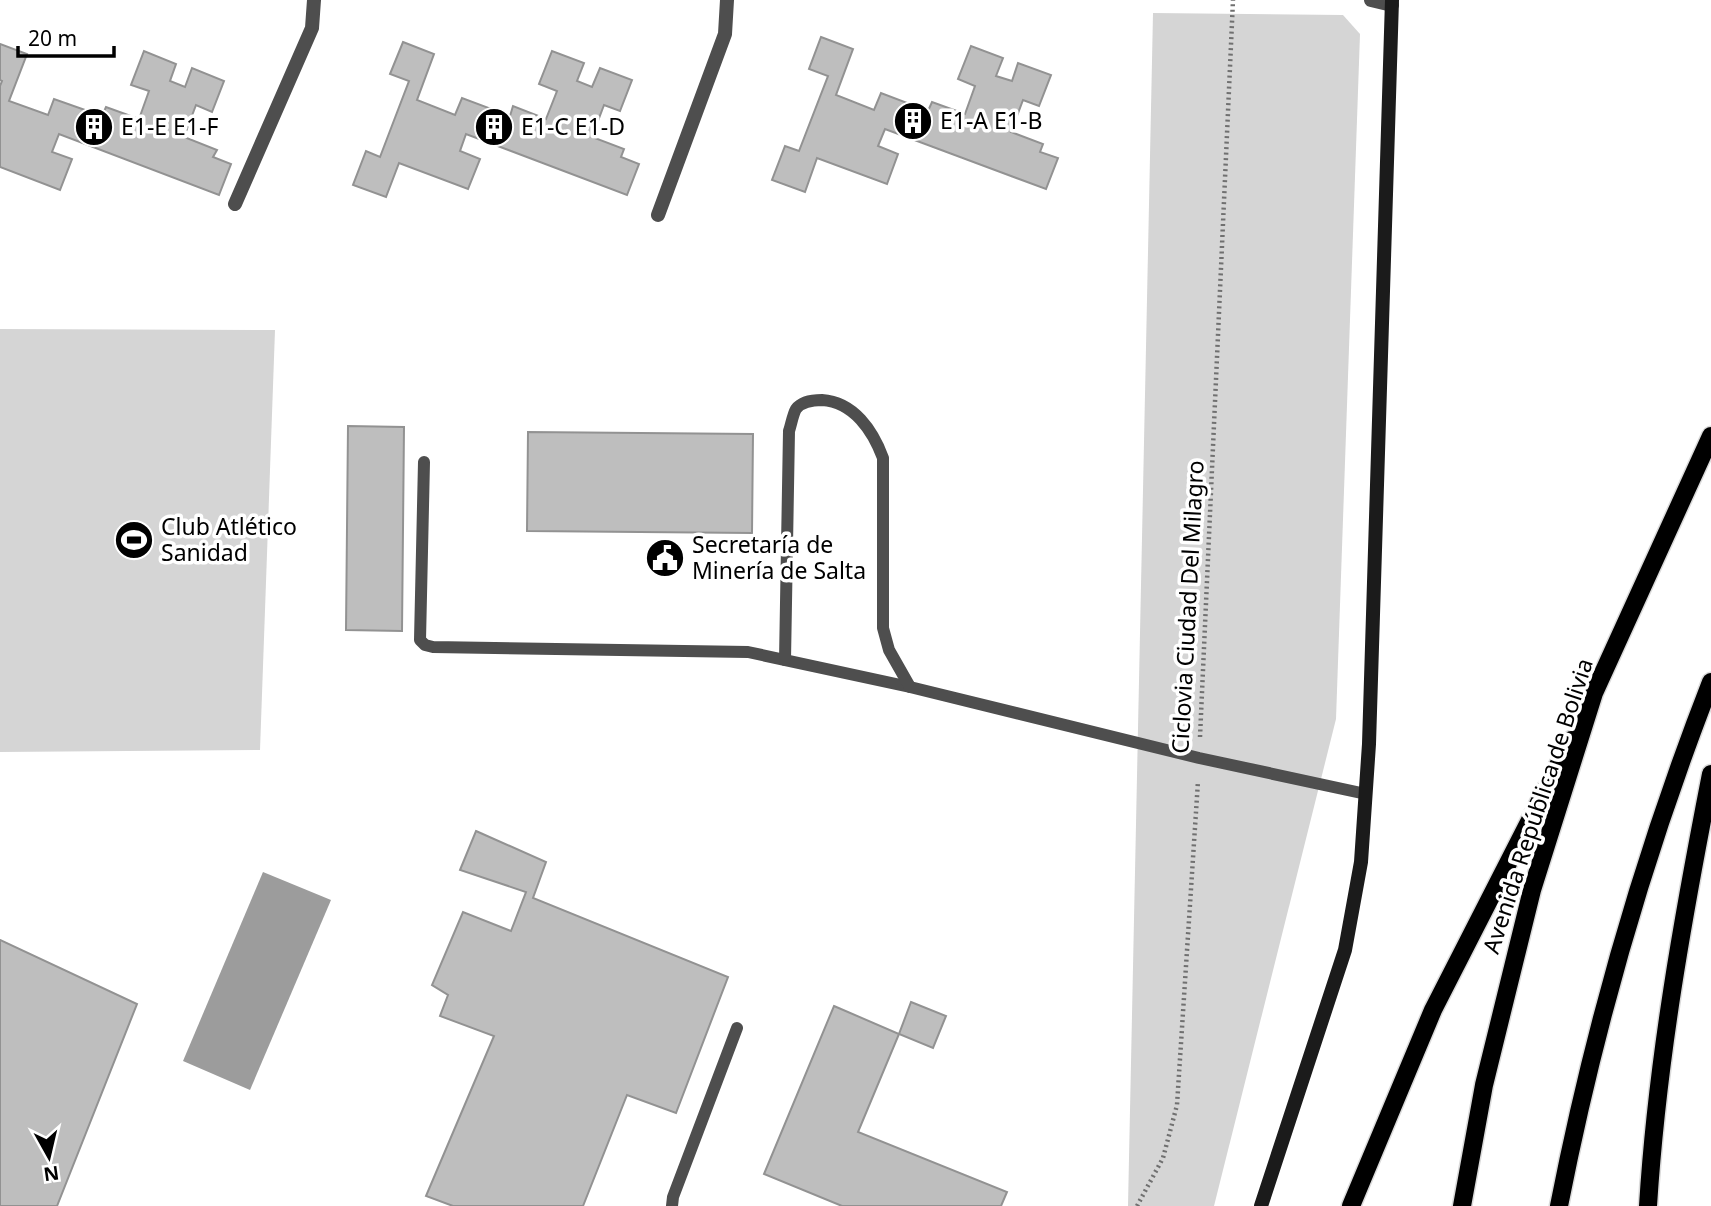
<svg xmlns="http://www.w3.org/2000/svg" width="1711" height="1206" viewBox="0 0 1711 1206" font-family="'Noto Sans',sans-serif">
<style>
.green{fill:#d5d5d5}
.water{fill:#9c9c9c}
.building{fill:#bebebe;stroke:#929292;stroke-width:2}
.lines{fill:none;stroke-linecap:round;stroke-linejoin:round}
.primary-casing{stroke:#dbdbdb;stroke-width:21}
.path{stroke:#707070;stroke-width:4.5;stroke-dasharray:2 3.5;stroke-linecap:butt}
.lane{stroke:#4e4e4e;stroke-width:12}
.street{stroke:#4e4e4e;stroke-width:14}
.secondary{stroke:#1b1b1b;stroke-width:14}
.primary{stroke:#000;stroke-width:18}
.labels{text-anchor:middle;stroke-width:7;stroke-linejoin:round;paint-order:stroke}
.poi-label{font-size:23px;fill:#000;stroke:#fff;text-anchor:start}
.street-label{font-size:23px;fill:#000;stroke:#fff}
</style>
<rect width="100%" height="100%" fill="#fff"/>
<g class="green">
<polygon points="1153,13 1343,15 1360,34 1336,719 1214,1206 1128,1206"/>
<polygon points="0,329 275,330 260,750 0,752"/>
</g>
<polygon class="water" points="263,872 331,900 250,1090 183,1061"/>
<g class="building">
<polygon points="821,37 853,49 836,95 874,110 881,93 928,111 932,102 965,114 975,86 958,79 971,46 1003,58 996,76 1012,81 1018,63 1051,75 1039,106 1023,100 1011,132 1043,144 1040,152 1058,158 1046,189 885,129 878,146 898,154 887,184 817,158 805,192 772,180 785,146 799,151 828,76 809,69"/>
<polygon points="403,42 434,54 417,100 455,115 462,98 510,116 513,106 546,119 557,91 539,84 552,51 584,63 577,81 592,87 600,68 632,80 620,111 604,105 592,137 624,149 621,157 639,164 627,195 466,134 460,151 480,159 468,189 399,163 386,197 353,185 366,151 380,157 409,81 390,74"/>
<polygon points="0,44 27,54 9,101 48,115 54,99 102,116 106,107 139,119 149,91 131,85 144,51 176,64 170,81 185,87 192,68 224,81 212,112 196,105 184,137 217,150 213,157 231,164 219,195 59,134 52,152 72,159 60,190 0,167 0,86 2,81 0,80"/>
<polygon points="348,426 404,427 402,631 346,630"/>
<polygon points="528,432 753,434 752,533 527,531"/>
<polygon points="476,831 546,862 533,898 728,977 676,1113 627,1095 583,1206 453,1206 426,1196 494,1036 440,1016 448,995 432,985 463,912 511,931 526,892 460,870"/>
<polygon points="0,940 137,1004 57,1206 0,1206"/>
<polygon points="911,1002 946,1016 933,1048 899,1034"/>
<polygon points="834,1006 899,1034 858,1132 1007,1192 1001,1206 842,1206 764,1174"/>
</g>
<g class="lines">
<g class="primary-casing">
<g id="primary">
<polyline points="1351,1206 1433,1010 1571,740"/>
<polyline points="1462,1206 1484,1085 1532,890 1594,693 1711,436"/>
<path d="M1559,1206C1594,1028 1645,851 1711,682"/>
<path d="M1648,1206C1657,1061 1683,917 1711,774"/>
</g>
</g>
<g class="path">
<polyline points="1200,737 1233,0"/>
<polyline points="1137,1206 1163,1158 1177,1105 1198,781"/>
</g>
<g class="lane">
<polyline points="424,462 420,640 425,645 433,647 748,652 910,687 1199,758 1366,794"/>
<path d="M785,660L789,431C791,425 793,414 796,409C802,401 813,400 822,400C854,402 873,431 883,458V628L889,650L910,687"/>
<polyline points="672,1206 673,1197 737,1028"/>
</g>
<g class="street">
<polyline points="1371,0 1392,5"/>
<polyline points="235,204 312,28 314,0"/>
<polyline points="658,215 725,34 727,0"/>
</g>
<polyline class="secondary" points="1261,1206 1345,950 1361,862 1369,744 1392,0"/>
<use href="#primary" class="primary"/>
</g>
<defs>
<g id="building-disc" transform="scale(2.0125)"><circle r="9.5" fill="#000" stroke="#fff"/><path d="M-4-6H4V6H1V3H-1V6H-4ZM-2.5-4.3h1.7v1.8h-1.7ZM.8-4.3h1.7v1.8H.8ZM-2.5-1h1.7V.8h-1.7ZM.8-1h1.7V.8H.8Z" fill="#fff"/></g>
<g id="stadium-disc" transform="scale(2.0125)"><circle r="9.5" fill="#000" stroke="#fff"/><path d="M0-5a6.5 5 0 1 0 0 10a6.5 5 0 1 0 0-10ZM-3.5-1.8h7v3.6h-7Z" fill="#fff"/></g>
<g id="civic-disc" transform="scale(2.0125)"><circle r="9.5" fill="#000" stroke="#fff"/><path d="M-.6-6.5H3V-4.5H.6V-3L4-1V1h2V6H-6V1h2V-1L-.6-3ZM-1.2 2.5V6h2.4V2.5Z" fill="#fff"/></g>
</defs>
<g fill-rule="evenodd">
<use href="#building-disc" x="913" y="121"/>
<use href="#building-disc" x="94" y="127"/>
<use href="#building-disc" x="494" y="127"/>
<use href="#stadium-disc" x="134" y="540"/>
<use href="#civic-disc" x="665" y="558"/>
</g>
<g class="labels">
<g class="poi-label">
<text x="940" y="129">E1-A E1-B</text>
<text x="121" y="135">E1-E E1-F</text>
<text x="521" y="135">E1-C E1-D</text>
<text x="161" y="535">Club Atlético<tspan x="161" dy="26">Sanidad</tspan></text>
<text x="692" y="553">Secretaría de<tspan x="692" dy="26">Minería de Salta</tspan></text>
</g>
<g class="street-label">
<text transform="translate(1188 607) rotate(-87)" y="8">Ciclovia Ciudad Del Milagro</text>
<text transform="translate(1538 806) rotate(-72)" y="8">Avenida República de Bolivia</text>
</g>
</g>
<g transform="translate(49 1157) rotate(172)" stroke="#ffffff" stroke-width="5" paint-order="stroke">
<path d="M0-5L12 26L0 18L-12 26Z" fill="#000000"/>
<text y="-10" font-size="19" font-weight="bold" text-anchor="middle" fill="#000000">N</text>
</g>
<path d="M18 46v10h96v-10" fill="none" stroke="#000000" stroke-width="3.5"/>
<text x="28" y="46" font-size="21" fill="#000000" stroke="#ffffff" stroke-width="5" paint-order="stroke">20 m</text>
</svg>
